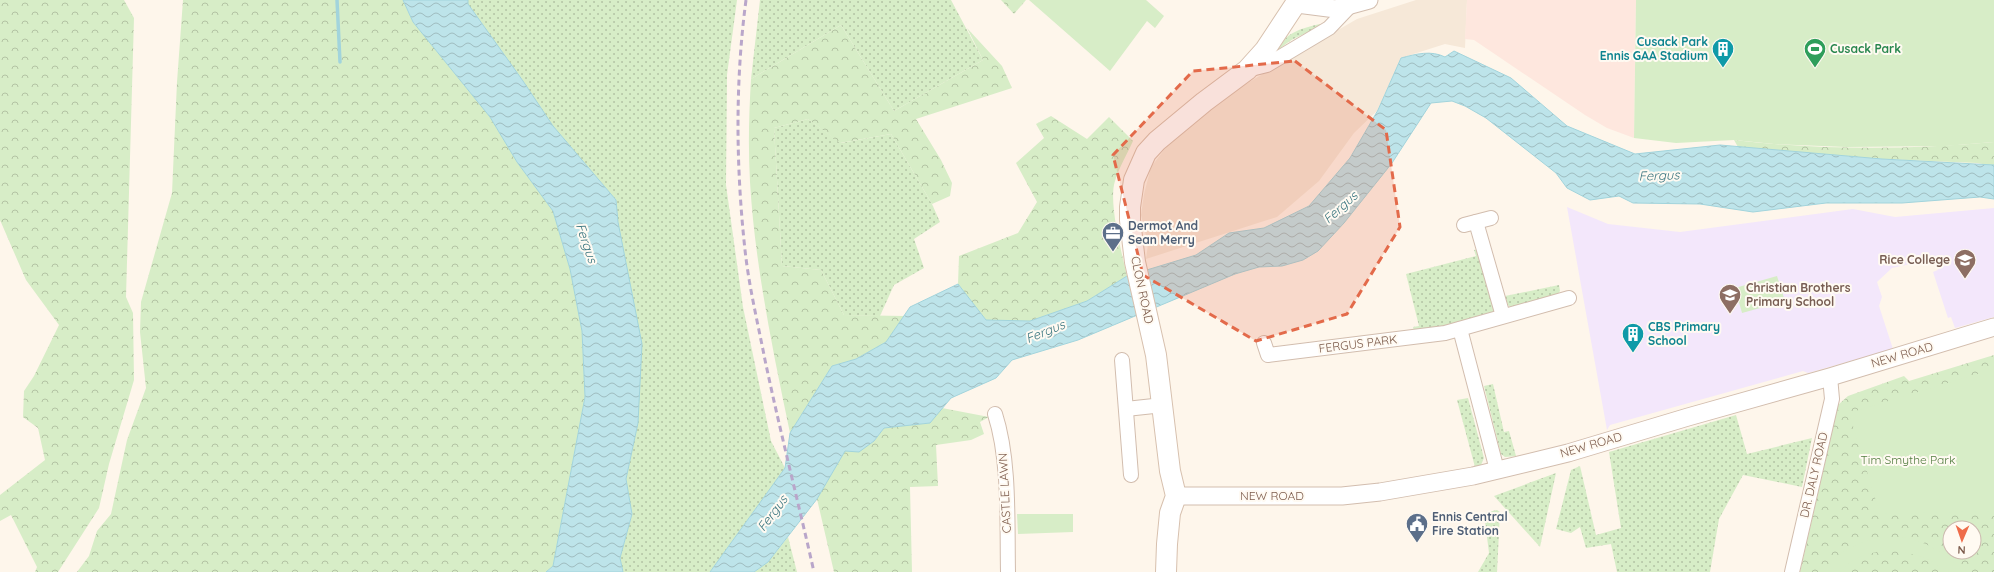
<svg xmlns="http://www.w3.org/2000/svg" width="1994" height="572" viewBox="0 0 1994 572" font-family="Quicksand,sans-serif">
<style>
.residential{fill:#f6e8d8}
.commercial{fill:#fee7de}
.education{fill:#f3e7fb}
.grass{fill:url(#grass-dots)}
.forest{fill:url(#forest-crowns);fill-rule:evenodd}
.garden{fill:#d7edc7}
.water{fill:url(#water-waves);stroke:#a2d4dc}
.lines{fill:none;stroke-linecap:round;stroke-linejoin:round}
.stream{stroke:#a2d4dc;stroke-width:3.5}
.minor-casing{stroke:#d2bdae;stroke-width:16}
.tertiary-casing{stroke:#d2bdae;stroke-width:19}
.secondary-casing{stroke:#d7c0ae;stroke-width:22}
.minor{stroke:#fff;stroke-width:14}
.tertiary{stroke:#fff;stroke-width:17}
.secondary{stroke:#fff;stroke-width:20}
.rail{stroke:#b9a6ca;stroke-width:3;stroke-dasharray:6 4;stroke-linecap:butt}
.marked{fill:#e36a4a;fill-opacity:0.2;stroke:#e36a4a;stroke-width:3;stroke-dasharray:8 5;stroke-linejoin:round}
.labels{text-anchor:middle;stroke-width:4;stroke-linejoin:round;paint-order:stroke}
.culture-label{font-size:12px;font-weight:bold;fill:#0d838f;stroke:#fffaf2;text-anchor:end}
.leisure-label{font-size:12px;font-weight:bold;fill:#27864d;stroke:#fffaf2;text-anchor:start}
.service-label{font-size:12px;font-weight:bold;fill:#4e5e75;stroke:#fffaf2;text-anchor:start}
.education-label{font-size:12px;font-weight:bold;fill:#785e54;stroke:#fffaf2;text-anchor:end}
.street-label{font-size:12px;fill:#7c5b4b;stroke:#fffaf2}
.park-label{font-size:12px;fill:#527c3f;stroke:#fffaf2}
.water-label{font-size:13px;font-style:italic;fill:#3c7781;stroke:#fffaf2}
</style>
<defs>
<pattern id="grass-dots" width="8" height="8" patternUnits="userSpaceOnUse"><rect width="8" height="8" fill="#d7edc7"/><path d="M2 2h.1M6 6h.1" fill="none" stroke="#b3c3a4" stroke-width="1.8" stroke-linecap="round"/></pattern>
<pattern id="forest-crowns" width="20" height="18" patternUnits="userSpaceOnUse"><rect width="20" height="18" fill="#d7edc7"/><path d="M2 6a3 3 0 1 1 6 0M12 15a3 3 0 1 1 6 0" fill="none" stroke="#b3c3a4"/></pattern>
<pattern id="water-waves" width="16" height="10" patternUnits="userSpaceOnUse"><rect width="16" height="10" fill="#bde4ea"/><path d="M0 5q4-4 8 0t8 0" fill="none" stroke="#9fbcc0"/></pattern>
</defs>
<rect width="100%" height="100%" fill="#fef6eb"/>
<polygon class="residential" points="1416,0 1467,0 1465,48 1445,44 1401,58 1378,110 1354,133 1319,181 1277,217 1146,259 1148,244 1141,215 1144,194 1151,167 1170,142 1188,125 1246,84 1286,60 1357,19"/>
<polygon class="commercial" points="1467,0 1636,0 1634,138 1607,128 1585,115 1474,40 1465,39"/>
<polygon class="education" points="1567,207 1608,224 1680,232 1853,209 1895,217 1994,208 1994,317 1955,328 1951,317 1948,318 1933,272 1938,270 1934,259 1892,268 1877,282 1882,297 1879,306 1893,349 1808,373 1803,371 1610,425 1607,430"/>
<g class="grass">
<polygon points="468,0 737,0 727,75 726,185 743,307 771,441 785,468 710,572 623,572 620,558 632,514 626,479 638,423 616,200 553,126 523,81 468,4"/>
<polygon points="760,0 951,0 983,60 894,111 841,25 751,79"/>
<path d="M1320,24L1321,26C1305,35 1290,37 1277,52C1283,33 1302,28 1320,24Z"/>
<polygon points="808,119 841,143 891,134 932,204 940,222 914,239 924,268 894,285 880,316 844,315 821,270 782,266 774,128"/>
<polygon points="1479,249 1494,306 1493,312 1489,315 1441,328 1414,332 1413,327 1419,326 1406,274 1476,256 1474,250"/>
<polygon points="1559,285 1560,291 1558,294 1511,308 1508,305 1505,296"/>
<polygon points="1493,384 1504,432 1509,431 1516,456 1505,457 1501,454 1484,386"/>
<polygon points="1468,398 1484,458 1481,465 1475,467 1457,400"/>
<polygon points="1736,415 1747,454 1812,438 1802,487 1743,475 1719,519 1710,572 1617,572 1611,544 1586,548 1580,527 1571,533 1556,529 1571,470 1580,466 1596,535 1621,528 1609,452"/>
<polygon points="1556,473 1540,547 1494,496"/>
<polygon points="1497,510 1500,512 1497,572 1478,572 1489,553 1484,513"/>
<polygon points="788,537 797,572 754,572 768,562"/>
</g>
<g class="forest">
<polygon points="0,0 124,0 134,18 126,297 133,313 134,380 109,464 99,508 58,572 35,572 37,567 11,515 0,521 0,495 45,460 38,428 23,417 24,391 34,376 59,325 26,280 0,220"/>
<polygon points="183,0 403,0 413,22 490,117 517,162 553,211 570,269 582,331 585,397 553,566 546,572 77,572 89,556 97,531 111,514 127,440 146,388 140,332 141,302 172,193 177,82"/>
<polygon points="1001,0 1026,0 1014,14"/>
<path d="M841,25L894,111L983,60L967,28L1002,66L1012,88L916,119L941,160L952,183L950,196L932,204L891,134L840,143L808,119L774,128L782,266L821,270L844,315L904,316L886,342L856,359L832,366L790,433C773,351 755,266 750,182C748,147 749,113 751,79Z"/>
<path d="M1051,116L1087,139L1109,117L1133,141C1127,154 1119,168 1115,181C1108,202 1122,254 1127,276L1087,301L1030,321L986,320L958,284L959,256L1018,233L1037,202L1016,163L1044,138L1036,124Z"/>
<path d="M1734,140C1820,150 1908,150 1994,142V166L1977,163L1882,159L1738,147Z"/>
<path d="M1994,355V572H1800L1838,405L1848,396L1904,376L1909,381ZM1950,528H1974V552H1950Z"/>
<polygon points="942,408 989,417 980,422 984,434 971,440 936,445 938,486 910,487 912,572 834,572 817,499 845,450 874,441 884,428 929,423"/>
</g>
<g class="garden">
<polygon points="1029,0 1146,0 1164,16 1155,28 1147,21 1110,71"/>
<polygon points="1636,0 1994,0 1994,142 1945,146 1846,147 1774,144 1734,140 1676,143 1634,138"/>
<polygon points="1777,276 1785,301 1742,313 1735,288"/>
<polygon points="1994,369 1994,511 1880,514 1849,413"/>
<polygon points="1017,514 1073,514 1073,532 1018,534"/>
<path d="M1881,537C1889,538 1899,537 1906,538C1927,542 1950,555 1962,572C1957,572 1948,572 1944,571C1939,568 1935,562 1929,560C1900,547 1863,546 1840,572H1822C1840,550 1855,544 1881,537Z"/>
</g>
<g class="water">
<polygon points="403,0 468,0 468,4 523,81 553,126 616,200 618,222 642,344 638,423 626,479 632,514 620,558 623,572 546,572 553,566 585,397 582,331 570,269 553,211 517,162 490,117 413,22"/>
<path d="M1454,51L1511,78L1567,126L1635,154L1720,145L1882,159L1994,165V199L1980,197L1902,203H1826L1753,212L1700,204L1633,203L1619,196L1590,200L1567,188L1556,173L1486,118L1465,106L1452,101L1431,103L1392,163L1344,223L1318,251L1303,260L1282,266L1259,267L1235,274L1078,340L1012,360L996,378L951,398L930,423L884,428L874,441L859,452L845,451L817,499L768,562L754,572H710L785,468L790,433L832,366L856,359L886,342L910,307L958,284L986,320L1030,321L1087,301L1127,276L1196,255L1229,233L1264,228L1309,206L1350,158L1378,110L1401,58C1416,54 1431,50 1445,57Z"/>
</g>
<g class="lines">
<polyline class="stream" points="337,0 340,62"/>
<g class="minor-casing">
<g id="minor">
<polyline points="1247,70 1267,65 1329,28 1350,6"/>
<polyline points="1476,222 1503,316"/>
<polyline points="1464,225 1491,218"/>
<polyline points="1460,329 1497,470"/>
<polyline points="1264,343 1268,355 1445,333 1569,298"/>
<polyline points="1122,360 1131,475"/>
<polyline points="1126,409 1163,405"/>
<path d="M995,414C1010,460 1007,523 1008,572"/>
<polyline points="1792,572 1832,399 1830,377"/>
</g>
</g>
<g class="tertiary-casing">
<g id="tertiary">
<polyline points="1297,4 1336,9 1369,0"/>
<polyline points="1176,496 1342,496 1380,492 1473,476 1568,453 1688,417 1830,377 1994,327"/>
</g>
</g>
<g class="secondary-casing">
<polyline id="secondary" points="1166,572 1167,544 1170,513 1176,496 1170,471 1156,355 1135,262 1130,220 1130,207 1134,180 1146,153 1157,141 1204,102 1247,70 1265,50 1298,0"/>
</g>
<use href="#minor" class="minor"/>
<use href="#tertiary" class="tertiary"/>
<use href="#secondary" class="secondary"/>
<path class="rail" d="M746,0C735,83 736,167 745,250C749,287 758,324 765,360C780,431 798,501 814,572"/>
</g>
<path class="marked" d="M1295,61L1386,130L1400,227L1347,314L1256,341L1143,275L1113,155L1193,71Z"/>
<defs>
<g id="building-pin" transform="scale(1.15)"><path d="M0 17L-7.5 6A9.5 9.5 0 1 1 7.5 6Z" fill="#0f9aa8" stroke="#fffaf2"/><path d="M-4-6H4V6H1V3H-1V6H-4ZM-2.5-4.3h1.7v1.8h-1.7ZM.8-4.3h1.7v1.8H.8ZM-2.5-1h1.7V.8h-1.7ZM.8-1h1.7V.8H.8Z" fill="#fff"/></g>
<g id="stadium-pin" transform="scale(1.15)"><path d="M0 17L-7.5 6A9.5 9.5 0 1 1 7.5 6Z" fill="#2e9e5b" stroke="#fffaf2"/><path d="M0-5a6.5 5 0 1 0 0 10a6.5 5 0 1 0 0-10ZM-3.5-1.8h7v3.6h-7Z" fill="#fff"/></g>
<g id="office-pin" transform="scale(1.15)"><path d="M0 17L-7.5 6A9.5 9.5 0 1 1 7.5 6Z" fill="#5c6f8a" stroke="#fffaf2"/><path d="M-6-3h4V-5.5h4V-3h4V5H-6ZM-1-4.5V-3h2v-1.5ZM-6 0V1H6V0Z" fill="#fff"/></g>
<g id="school-pin" transform="scale(1.15)"><path d="M0 17L-7.5 6A9.5 9.5 0 1 1 7.5 6Z" fill="#8d6e63" stroke="#fffaf2"/><path d="M0-5L7-2L0 1L-7-2ZM-4 1L0 2.5L4 1V4Q0 6-4 4Z" fill="#fff"/></g>
<g id="civic-pin" transform="scale(1.15)"><path d="M0 17L-7.5 6A9.5 9.5 0 1 1 7.5 6Z" fill="#5c6f8a" stroke="#fffaf2"/><path d="M-.6-6.5H3V-4.5H.6V-3L4-1V1h2V6H-6V1h2V-1L-.6-3ZM-1.2 2.5V6h2.4V2.5Z" fill="#fff"/></g>
</defs>
<g fill-rule="evenodd">
<use href="#building-pin" x="1723" y="49"/>
<use href="#stadium-pin" x="1815" y="49"/>
<use href="#office-pin" x="1113" y="233"/>
<use href="#school-pin" x="1965" y="260"/>
<use href="#school-pin" x="1730" y="295"/>
<use href="#building-pin" x="1633" y="334"/>
<use href="#civic-pin" x="1417" y="524"/>
</g>
<g class="labels">
<g class="culture-label">
<text x="1708" y="46">Cusack Park<tspan x="1708" dy="14">Ennis GAA Stadium</tspan></text>
<text x="1648" y="331" text-anchor="start">CBS Primary<tspan x="1648" dy="14">School</tspan></text>
</g>
<g class="leisure-label">
<text x="1830" y="53">Cusack Park</text>
</g>
<g class="service-label">
<text x="1128" y="230">Dermot And<tspan x="1128" dy="14">Sean Merry</tspan></text>
<text x="1432" y="521">Ennis Central<tspan x="1432" dy="14">Fire Station</tspan></text>
</g>
<g class="education-label">
<text x="1950" y="264">Rice College</text>
<text x="1746" y="292" text-anchor="start">Christian Brothers<tspan x="1746" dy="14">Primary School</tspan></text>
</g>
<g class="street-label">
<text transform="translate(1142 290) rotate(78)" y="4">CLON ROAD</text>
<text transform="translate(1358 344) rotate(-7)" y="4">FERGUS PARK</text>
<text transform="translate(1902 355) rotate(-16)" y="4">NEW ROAD</text>
<text transform="translate(1591 445) rotate(-16)" y="4">NEW ROAD</text>
<text transform="translate(1814 475) rotate(-77)" y="4">DR. DALY ROAD</text>
<text transform="translate(1005 493) rotate(-93)" y="4">CASTLE LAWN</text>
<text x="1272" y="500">NEW ROAD</text>
</g>
<g class="park-label">
<text x="1908" y="464">Tim Smythe Park</text>
</g>
<g class="water-label">
<text transform="translate(1659 175) rotate(-2)" y="5">Fergus</text>
<text transform="translate(1340 207) rotate(-42)" y="5">Fergus</text>
<text transform="translate(587 243) rotate(71)" y="5">Fergus</text>
<text transform="translate(1045 331) rotate(-22)" y="5">Fergus</text>
<text transform="translate(772 513) rotate(-53)" y="5">Fergus</text>
</g>
</g>
<g transform="translate(1962 540) rotate(182)"><circle r="19" fill="#fffaf2" stroke="#cbbaaf"/>
<path d="M0-3L7 15L0 10L-7 15Z" fill="#ee6c4a"/>
<text y="-6" font-size="11" font-weight="bold" text-anchor="middle" fill="#7c5b4b">N</text>
</g>
</svg>
